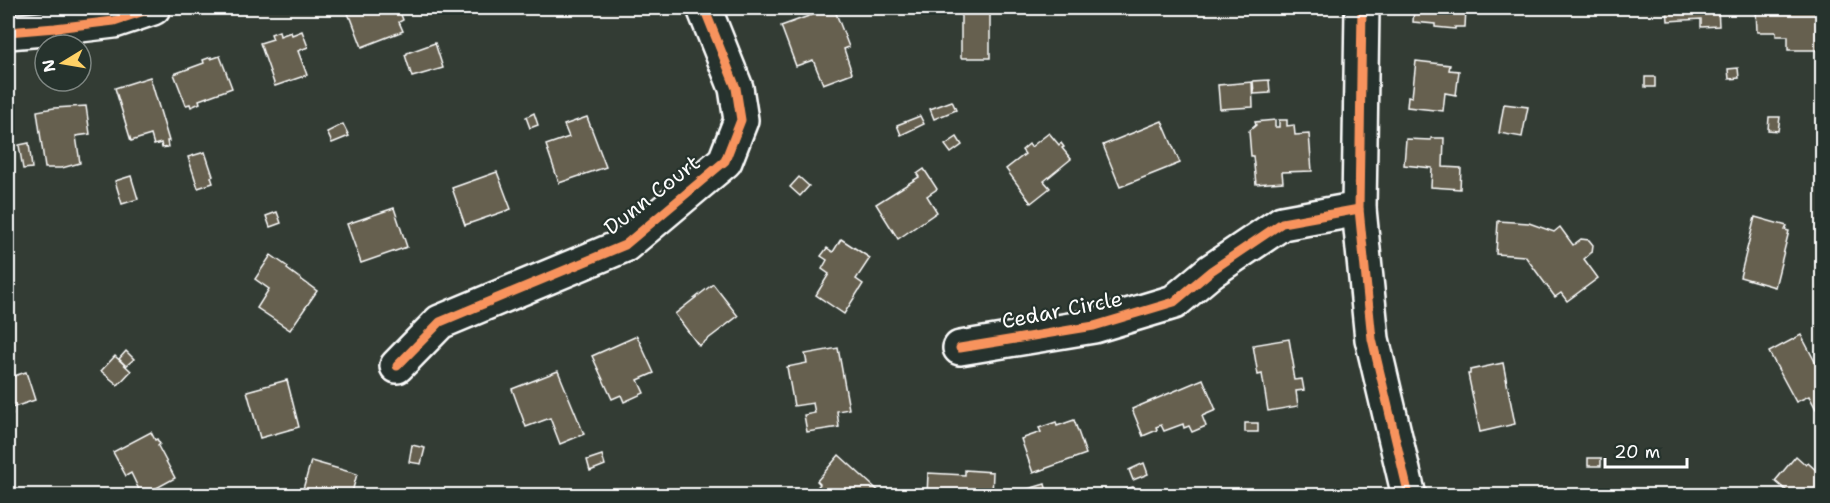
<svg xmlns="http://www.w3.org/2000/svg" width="1830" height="503" viewBox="0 0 1830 503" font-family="'Shantell Sans',sans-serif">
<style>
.building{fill:#66614f;stroke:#fff;stroke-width:1.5}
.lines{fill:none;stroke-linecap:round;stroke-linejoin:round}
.minor-casing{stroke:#fff;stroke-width:38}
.minor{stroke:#26332d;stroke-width:33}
.cycleway-casing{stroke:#26332d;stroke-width:13}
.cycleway{stroke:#f8935d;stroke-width:9}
.labels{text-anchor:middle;stroke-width:4.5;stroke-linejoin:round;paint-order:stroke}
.street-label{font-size:21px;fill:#fff;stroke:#26332d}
</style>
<rect width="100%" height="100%" fill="#333c34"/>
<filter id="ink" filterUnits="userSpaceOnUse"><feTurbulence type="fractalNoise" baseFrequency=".0167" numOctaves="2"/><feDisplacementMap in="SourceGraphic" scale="12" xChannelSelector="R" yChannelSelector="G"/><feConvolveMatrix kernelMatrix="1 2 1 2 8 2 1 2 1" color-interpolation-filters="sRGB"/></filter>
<g filter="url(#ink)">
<g class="building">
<polygon points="349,8 394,8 396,13 400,12 403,20 399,22 403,31 362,47 351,18 350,18 346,9"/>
<polygon points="831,8 834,8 849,47 844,49 852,73 823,84 813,60 796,66 781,26"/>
<rect x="961" y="8" width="29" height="50"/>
<polygon points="1414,8 1466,8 1465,27 1455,27 1455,29 1435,27 1435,24 1413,22"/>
<polygon points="1667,8 1718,8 1719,26 1701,27 1701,19 1668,21"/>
<polygon points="1756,8 1822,8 1822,50 1788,50 1788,36 1776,36 1776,32 1757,32"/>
<polygon points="279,31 280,36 291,32 292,35 302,31 308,47 298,51 307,75 275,86 260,43 273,39 271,34"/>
<polygon points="435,43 443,68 412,77 405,55 407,54 407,53"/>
<polygon points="220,56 232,88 199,100 200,103 191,107 190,104 186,105 174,74 204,63 203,60 211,57 211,59"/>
<polygon points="1416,61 1450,65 1449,70 1459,71 1456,95 1445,93 1443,111 1407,107 1408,96 1412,97"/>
<polygon points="1738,68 1739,78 1729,79 1728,69"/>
<polygon points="150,77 169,141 167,141 168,147 162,148 161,143 154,145 151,135 131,141 115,88"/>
<rect x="1645" y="77" width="10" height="10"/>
<polygon points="1269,80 1270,93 1254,94 1253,81"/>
<polygon points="1252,82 1253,107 1220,109 1218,85"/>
<polygon points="952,101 956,110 934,119 930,109"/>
<polygon points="1504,104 1528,107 1522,137 1499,133"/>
<polygon points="86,106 90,134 76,136 80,163 62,168 45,168 37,111 54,108"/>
<polygon points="534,113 538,125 530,128 526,117"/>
<polygon points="920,116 924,124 901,135 897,125"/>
<polygon points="587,117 606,167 559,183 546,145 569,137 564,125"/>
<polygon points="1769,117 1780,117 1778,131 1768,130"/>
<polygon points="1275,120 1275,127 1279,127 1279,120 1287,120 1287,126 1294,125 1295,135 1309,134 1312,171 1282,172 1283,182 1256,184 1253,156 1251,156 1249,131 1256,125 1255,122"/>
<polygon points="1162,121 1180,163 1120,187 1103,145"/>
<polygon points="343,124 349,136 332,143 327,132"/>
<polygon points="1049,133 1059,145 1061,143 1064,147 1062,148 1071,159 1044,181 1050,188 1031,203 1006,169 1025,154 1022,150 1029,144 1031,147"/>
<polygon points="957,137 962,145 951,153 945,145"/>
<polygon points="1431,138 1444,138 1443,167 1461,168 1460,189 1431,187 1432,168 1404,165 1406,139 1431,140"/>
<polygon points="29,143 32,168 23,169 19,145"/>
<polygon points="205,152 213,176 211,177 213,183 198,188 188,157"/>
<polygon points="924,169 937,189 927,196 937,212 898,239 876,204 919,177 917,174"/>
<polygon points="497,172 511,209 465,225 452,188"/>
<polygon points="131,176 138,199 122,204 115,181"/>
<polygon points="799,177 809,186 800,196 790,187"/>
<polygon points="394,208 407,247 361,263 347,224"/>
<polygon points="277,212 281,223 270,227 266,216"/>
<polygon points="1755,217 1787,226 1785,230 1789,231 1775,287 1740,277"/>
<polygon points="1498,221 1529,223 1554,232 1560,227 1573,245 1581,239 1589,240 1593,245 1592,252 1584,259 1598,278 1567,301 1561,293 1555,297 1525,256 1496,254"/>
<polygon points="841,239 870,258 856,279 863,284 844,314 816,295 829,274 822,269 827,260 821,256 827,248 833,252"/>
<polygon points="271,255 288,267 287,269 317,291 290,330 257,308 269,289 255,279"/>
<polygon points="713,284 738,316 699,346 675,314"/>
<polygon points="1801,335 1822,375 1822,406 1816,409 1809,396 1796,402 1769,352"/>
<polygon points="637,336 654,373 638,380 644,393 624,402 621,395 612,399 592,356"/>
<polygon points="1289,339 1294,368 1292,368 1294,380 1302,379 1304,390 1296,391 1298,406 1268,411 1262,374 1258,375 1253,345"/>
<polygon points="838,348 849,409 837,411 839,427 807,432 804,415 815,413 813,403 794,406 787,367 807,363 805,354"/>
<polygon points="126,351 134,359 126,366 119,359"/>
<polygon points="115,356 131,371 118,385 101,371"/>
<polygon points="1503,363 1515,424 1480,432 1468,374 1470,374 1470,370"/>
<polygon points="558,371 584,434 560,444 550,418 526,427 512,389"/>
<polygon points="26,372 35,400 11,408 12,414 8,415 8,378"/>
<polygon points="1203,379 1216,410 1202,416 1206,426 1192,432 1189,426 1184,428 1183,424 1164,431 1161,425 1156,427 1157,430 1143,436 1132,409"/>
<polygon points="287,380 299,427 260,438 247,391"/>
<polygon points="1074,420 1086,454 1033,473 1021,439 1041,432 1039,428 1056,422 1057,426"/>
<rect x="1245" y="423" width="13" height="9"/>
<polygon points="151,432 155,440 157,439 160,444 158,446 175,478 142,496 131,473 126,476 113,452"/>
<polygon points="412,445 425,448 421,464 409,462"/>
<polygon points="602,455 605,465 590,471 587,460"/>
<polygon points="839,455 884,496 810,496 820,484 817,481"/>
<polygon points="1796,456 1806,465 1808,463 1819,473 1822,471 1822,496 1793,496 1775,481"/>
<rect x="1588" y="458" width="13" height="8"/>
<polygon points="311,461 357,474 351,496 301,496"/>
<polygon points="1144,463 1148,474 1133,480 1129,470"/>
<polygon points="965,470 993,472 992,496 927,496 928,473 965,475"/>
<polygon points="1045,484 1048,496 1019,496 1018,492"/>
<polygon points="1133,487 1135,494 1125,496 1123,490"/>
<polygon points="1293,489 1295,496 1262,496"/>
</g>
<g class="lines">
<g class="minor-casing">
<g id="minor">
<polyline points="1362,8 1359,209 1372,339 1409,496"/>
<polyline points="8,32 55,28 114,21 153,8"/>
<polyline points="960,348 1094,326 1174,302 1211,271 1282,223 1359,209"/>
<polyline points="397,366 440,322 625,245 725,161 741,120 736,88 704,8"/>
</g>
</g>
<use href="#minor" class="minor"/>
<g class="cycleway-casing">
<g id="cycleway">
<polyline points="1362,8 1359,209 1372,339 1409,496"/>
<polyline points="8,32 55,28 114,21 153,8"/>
<polyline points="960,348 1094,326 1174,302 1211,271 1282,223 1359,209"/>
<polyline points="397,366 440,322 625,245 725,161 741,120 736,88 704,8"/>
</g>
</g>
<use href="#cycleway" class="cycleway"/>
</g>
</g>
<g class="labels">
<g class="street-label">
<text transform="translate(652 195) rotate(-38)" y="7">Dunn Court</text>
<text transform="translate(1062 310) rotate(-11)" y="7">Cedar Circle</text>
</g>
</g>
<rect width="1830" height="503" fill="none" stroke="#26332d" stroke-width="30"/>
<rect x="15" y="15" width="1800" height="473" fill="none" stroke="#fff" stroke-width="2" filter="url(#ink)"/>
<g transform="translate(63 63) rotate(259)"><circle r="28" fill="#26332d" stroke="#7d8581" stroke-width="1.5"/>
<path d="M0-4.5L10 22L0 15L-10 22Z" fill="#ffd166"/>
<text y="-9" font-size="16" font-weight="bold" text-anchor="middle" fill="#ffffff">N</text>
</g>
<path d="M1605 458v9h82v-9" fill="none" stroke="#ffffff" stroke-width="3"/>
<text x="1614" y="458" font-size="18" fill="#ffffff" stroke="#26332d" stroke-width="4.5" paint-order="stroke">20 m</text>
</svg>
